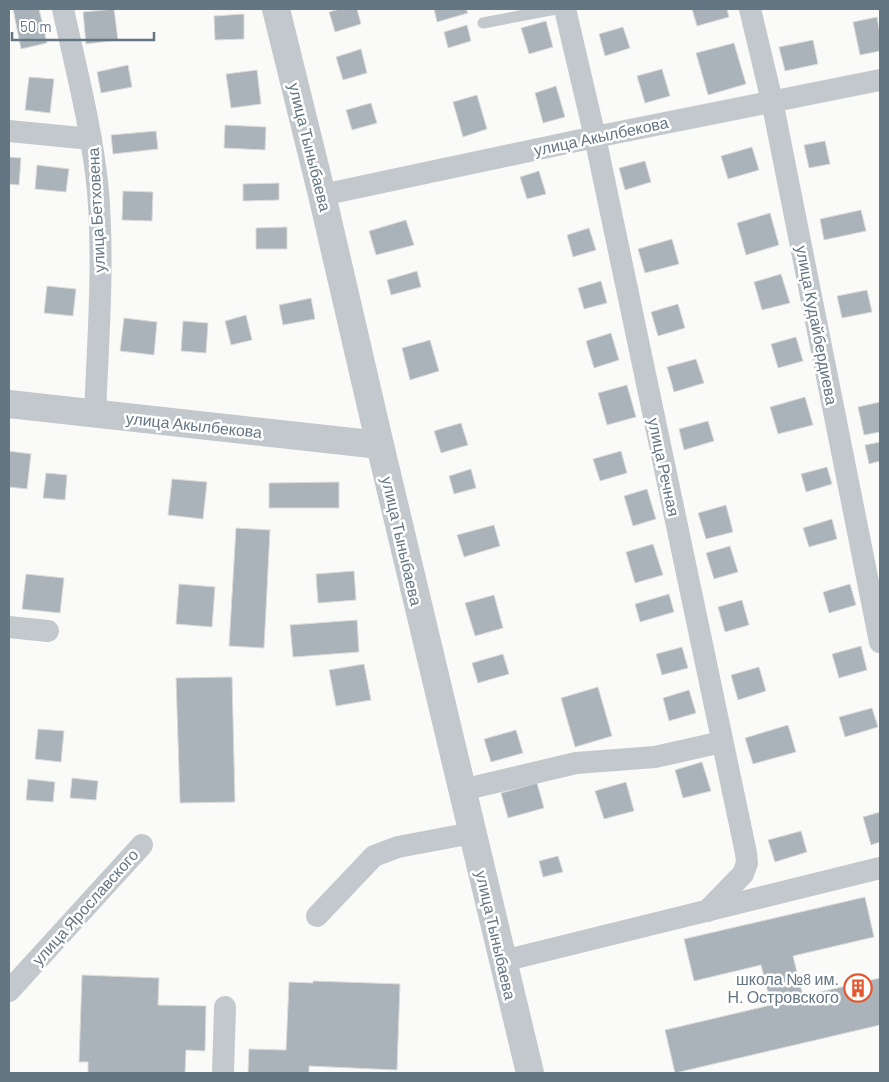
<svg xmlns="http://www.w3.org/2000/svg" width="889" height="1082" viewBox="0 0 889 1082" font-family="Barlow,sans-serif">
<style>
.building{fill:#aab3b9;stroke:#dcdcda}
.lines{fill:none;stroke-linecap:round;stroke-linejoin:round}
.service{stroke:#c3c8cc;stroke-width:11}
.minor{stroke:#c3c8cc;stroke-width:22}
.tertiary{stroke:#c3c8cc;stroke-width:28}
.labels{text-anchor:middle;stroke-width:5;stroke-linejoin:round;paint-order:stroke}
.street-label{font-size:16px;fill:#657683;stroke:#fff}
.poi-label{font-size:16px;fill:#657683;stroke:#fff;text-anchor:end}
</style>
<rect width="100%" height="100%" fill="#fafaf8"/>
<g class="building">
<polygon points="13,9 39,9 47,43 21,49"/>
<polygon points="114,9 118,40 86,44 83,12"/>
<polygon points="340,9 357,9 361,24 335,32 329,12"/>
<polygon points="434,9 466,9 468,13 437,22"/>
<polygon points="692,9 727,9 729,17 697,26"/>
<polygon points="244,14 244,39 215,40 214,16"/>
<polygon points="877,17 880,34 880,51 860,55 853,22"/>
<polygon points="546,21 553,47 529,54 521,28"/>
<polygon points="467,25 471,41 448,48 444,32"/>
<polygon points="623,27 630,48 605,56 599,34"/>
<polygon points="813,40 818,64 785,71 779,47"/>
<polygon points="734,43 746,84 708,95 696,53"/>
<polygon points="361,49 367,73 343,80 336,57"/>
<polygon points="128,65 132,87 101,93 97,72"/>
<polygon points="662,69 670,96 645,103 637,76"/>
<polygon points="257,70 261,104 231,108 226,74"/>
<polygon points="29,77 54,79 50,113 25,110"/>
<polygon points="556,86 565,117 543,123 535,93"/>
<polygon points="477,95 487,129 463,137 453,102"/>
<polygon points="371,103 377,123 352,130 346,110"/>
<polygon points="225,125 266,127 265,150 224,148"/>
<polygon points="156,131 158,149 113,154 111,135"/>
<polygon points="825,141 830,164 809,168 804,145"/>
<polygon points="752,147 759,170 728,179 721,156"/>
<polygon points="9,157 21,158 19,185 9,184"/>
<polygon points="645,161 651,182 625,190 619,168"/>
<polygon points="37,165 69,169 66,192 35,189"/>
<polygon points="539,171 546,194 527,199 520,177"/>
<polygon points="279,183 279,200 243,201 243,184"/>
<polygon points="123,191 153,192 152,221 122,220"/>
<polygon points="861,210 866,231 824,240 820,219"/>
<polygon points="770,213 779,245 746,255 737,223"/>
<polygon points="406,220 414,245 376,255 369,231"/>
<polygon points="287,227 287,249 256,249 256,228"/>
<polygon points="589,228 596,250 573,257 567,235"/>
<polygon points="672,239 679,264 645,273 638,249"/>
<polygon points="417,271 421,287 391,295 387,280"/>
<polygon points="781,274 790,303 762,310 754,282"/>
<polygon points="601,281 607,303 584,309 578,288"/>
<polygon points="47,286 76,289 73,316 44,313"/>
<polygon points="867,290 872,312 842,318 837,296"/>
<polygon points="311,298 315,319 283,325 279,305"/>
<polygon points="678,304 685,328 658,336 651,312"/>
<polygon points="246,315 252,340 231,345 225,321"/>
<polygon points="124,318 157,322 154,355 120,351"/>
<polygon points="183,321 208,323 206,353 181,351"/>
<polygon points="611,333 619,360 594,368 586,341"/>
<polygon points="796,337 803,361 778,368 771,344"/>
<polygon points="430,340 439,371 410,380 402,348"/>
<polygon points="696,359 704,383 674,392 667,367"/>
<polygon points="627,385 636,417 607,425 598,393"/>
<polygon points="805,397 813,425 778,434 770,407"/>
<polygon points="880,402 880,432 864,435 858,407"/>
<polygon points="708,421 714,441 684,450 679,429"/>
<polygon points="461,423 468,445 441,453 434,431"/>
<polygon points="880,442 880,461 869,464 865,445"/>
<polygon points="9,451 31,454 27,489 9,487"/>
<polygon points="621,451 627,473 600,481 593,459"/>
<polygon points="827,467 832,484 806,492 801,474"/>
<polygon points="471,469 476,488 454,494 449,476"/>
<polygon points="46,473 67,475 65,500 43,498"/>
<polygon points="172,479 207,482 203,519 168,515"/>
<polygon points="339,482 339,508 269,508 269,483"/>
<polygon points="647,489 656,519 633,526 624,496"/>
<polygon points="726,505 733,532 706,539 698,513"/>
<polygon points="832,519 837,539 809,547 803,528"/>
<polygon points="494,525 500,546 464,557 457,535"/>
<polygon points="236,528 270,530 264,648 229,646"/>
<polygon points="653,544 663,575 635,583 626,552"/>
<polygon points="730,546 738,572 714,579 706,553"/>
<polygon points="354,571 356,600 318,603 316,574"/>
<polygon points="26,574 64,578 60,613 22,609"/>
<polygon points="179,584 215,587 212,627 176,624"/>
<polygon points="850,584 856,605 829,613 823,592"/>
<polygon points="669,594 674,612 640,622 635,604"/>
<polygon points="494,595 503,628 475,636 465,603"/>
<polygon points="742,600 749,625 725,632 718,607"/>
<polygon points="357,620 359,652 293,657 290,625"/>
<polygon points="861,646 867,670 839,678 832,654"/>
<polygon points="682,647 688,668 662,675 656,654"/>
<polygon points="503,654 509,674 478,683 472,663"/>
<polygon points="364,664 371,700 336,706 329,670"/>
<polygon points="759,667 766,691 738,700 731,675"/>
<polygon points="232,677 235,802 180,803 176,678"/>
<polygon points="598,687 612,736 575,747 561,698"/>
<polygon points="689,690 696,713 669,721 663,698"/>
<polygon points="872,708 878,727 845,737 839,717"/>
<polygon points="788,725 796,752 753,764 745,738"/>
<polygon points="38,729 64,731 61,762 35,759"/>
<polygon points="516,730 523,753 491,762 484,739"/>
<polygon points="702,762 711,791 683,798 675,770"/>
<polygon points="72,778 98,781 96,800 70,798"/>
<polygon points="28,779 55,782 53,802 26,800"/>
<polygon points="626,782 634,811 604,819 595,791"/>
<polygon points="537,783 544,808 508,818 501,793"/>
<polygon points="880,812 880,842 871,845 863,817"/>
<polygon points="801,831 807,852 775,862 768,840"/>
<polygon points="558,856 563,872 543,877 539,861"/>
<polygon points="865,897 874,937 793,956 803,996 880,978 880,1025 675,1073 665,1030 771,1005 761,965 694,981 684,939"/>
<polygon points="82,975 159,978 158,1005 206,1006 205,1051 186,1050 185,1073 88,1073 88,1062 79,1062"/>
<polygon points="313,981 400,984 397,1070 309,1066 309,1073 248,1073 249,1049 286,1050 289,982 313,983"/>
</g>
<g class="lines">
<polyline class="service" points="483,23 556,9"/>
<g class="minor">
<path d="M63,9C76,69 92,129 98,191C104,265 98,340 95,414"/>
<polyline points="565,9 595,137 746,853 747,863 743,874 707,911"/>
<polyline points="750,9 772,101 880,642"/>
<polyline points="9,131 91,139"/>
<polyline points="322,195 595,137 880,80"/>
<polyline points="9,627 48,631"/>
<polyline points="462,790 576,763 655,757 722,742"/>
<polyline points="317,916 374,856 398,847 472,833"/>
<polyline points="503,961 880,868"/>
<polyline points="9,991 142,845"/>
<polyline points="223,1073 225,1007"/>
</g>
<g class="tertiary">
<polyline points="276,9 322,195 380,445 530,1073"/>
<polyline points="9,404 380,445"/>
</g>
</g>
<defs>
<g id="building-ring" transform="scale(1.4375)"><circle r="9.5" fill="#fff" stroke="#e4572e" stroke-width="1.5"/><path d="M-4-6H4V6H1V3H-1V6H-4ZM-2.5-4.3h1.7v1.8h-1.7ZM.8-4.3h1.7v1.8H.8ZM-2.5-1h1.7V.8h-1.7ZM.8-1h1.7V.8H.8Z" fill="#e4572e"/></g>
</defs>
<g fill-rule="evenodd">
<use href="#building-ring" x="858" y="988"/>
</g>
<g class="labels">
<g class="street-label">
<text transform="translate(601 136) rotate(-12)" y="6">улица Акылбекова</text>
<text transform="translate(310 147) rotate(76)" y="6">улица Тыныбаева</text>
<text transform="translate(96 210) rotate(-93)" y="6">улица Бетховена</text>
<text transform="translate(817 325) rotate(79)" y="6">улица Кудайбердиева</text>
<text transform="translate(194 425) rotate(6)" y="6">улица Акылбекова</text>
<text transform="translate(664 467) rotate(78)" y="6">улица Речная</text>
<text transform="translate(402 541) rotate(77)" y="6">улица Тыныбаева</text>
<text transform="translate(85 907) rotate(-48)" y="6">улица Ярославского</text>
<text transform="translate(496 935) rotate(77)" y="6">улица Тыныбаева</text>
</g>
<g class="poi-label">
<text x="839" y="985">школа №8 им.<tspan x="839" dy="18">Н. Островского</tspan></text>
</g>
</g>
<rect width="889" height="1082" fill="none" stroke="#657683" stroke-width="20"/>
<path d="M12 32v8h142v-8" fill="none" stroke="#657683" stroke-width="2.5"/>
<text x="20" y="32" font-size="15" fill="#657683" stroke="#ffffff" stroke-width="4" paint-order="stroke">50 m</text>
</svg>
